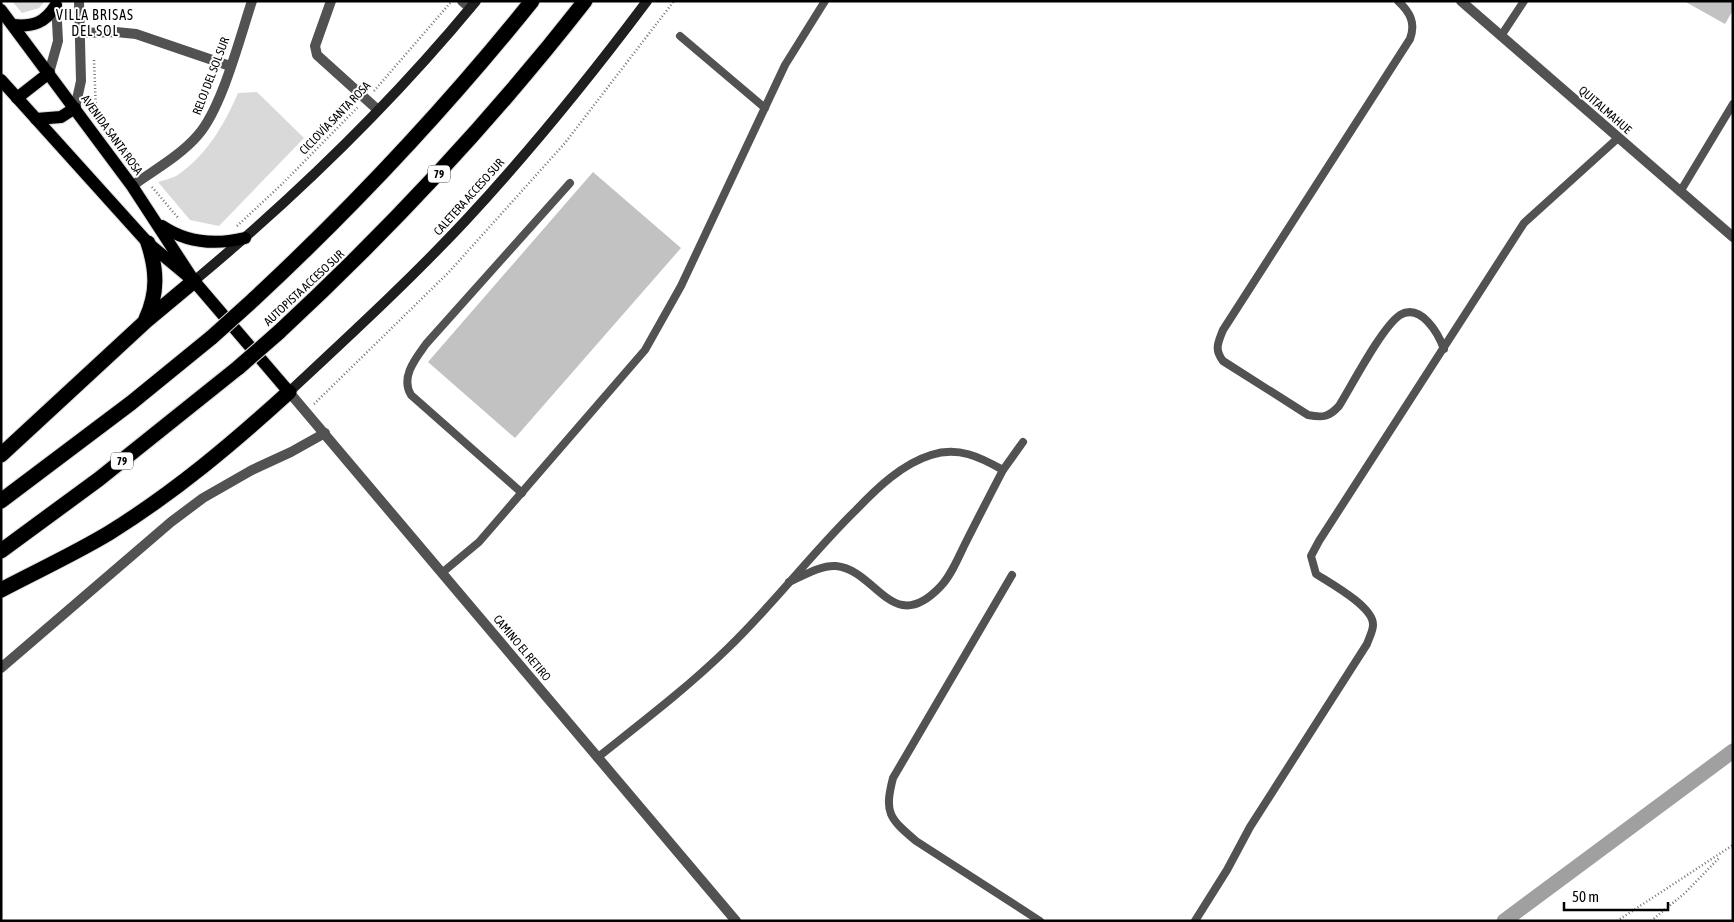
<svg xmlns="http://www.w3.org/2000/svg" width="1734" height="922" viewBox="0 0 1734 922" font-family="'Asap Condensed',sans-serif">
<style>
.green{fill:#d9d9d9}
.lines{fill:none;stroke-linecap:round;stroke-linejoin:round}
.canal{stroke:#a0a0a0;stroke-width:15}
.building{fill:#c2c2c2}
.primary-casing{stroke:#dbdbdb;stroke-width:14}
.highway-casing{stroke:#dbdbdb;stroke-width:17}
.path{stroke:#747474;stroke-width:2.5;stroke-dasharray:1 2.5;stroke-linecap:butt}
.lane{stroke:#525252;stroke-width:8}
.street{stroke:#525252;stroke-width:10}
.secondary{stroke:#1f1f1f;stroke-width:10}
.primary{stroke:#000;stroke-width:12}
.highway{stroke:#000;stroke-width:15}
.highway-bridge-casing{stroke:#dbdbdb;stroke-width:17;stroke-linecap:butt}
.highway-bridge{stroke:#000;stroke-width:15}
.labels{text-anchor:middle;stroke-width:4;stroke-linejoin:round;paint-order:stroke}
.shield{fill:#fff;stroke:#4c4c4c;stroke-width:1}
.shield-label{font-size:11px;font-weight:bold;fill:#000}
.street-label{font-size:12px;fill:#000;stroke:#fff}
.neighbourhood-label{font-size:14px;letter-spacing:1px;fill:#000;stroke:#fff}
</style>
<rect width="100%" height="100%" fill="#fff"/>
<g class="green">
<polygon points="12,1 45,1 39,8 22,13"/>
<path d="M257,92L304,138L219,226L190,220L158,182C164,180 174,178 179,174C207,155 225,123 238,93Z"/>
</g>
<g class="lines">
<polyline class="canal" points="1504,921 1733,751"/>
</g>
<g class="building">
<polygon points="1684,1 1733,1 1733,10 1725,24"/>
<polygon points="593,172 681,248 515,438 428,362"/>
</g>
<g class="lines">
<g class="primary-casing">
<g id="primary">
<polyline points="1,10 132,186 194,281 289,392"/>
<path d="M13,25C33,27 45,23 56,5"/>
<polyline points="1,80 148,243 190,278"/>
<polyline points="17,98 49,73"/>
<polyline points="36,119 61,117 75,108"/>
<path d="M162,226C187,243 216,245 245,238"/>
</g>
</g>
<g class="highway-casing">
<g id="highway">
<path d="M253,300C353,207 446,108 532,1"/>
<path d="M146,319C158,293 157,270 148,243"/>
<path d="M279,332C390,229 492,120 585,1"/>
<polyline points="1,455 146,321 194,281"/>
<polyline points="1,501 131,403 212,337"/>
<polyline points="1,551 99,479 239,367"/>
<path d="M1,590C37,571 74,554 109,533C175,492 232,444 289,392"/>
</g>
</g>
<g class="path">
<polyline points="94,60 96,110 139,168"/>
<polyline points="374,91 451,2"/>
<polyline points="152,187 179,219"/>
<polyline points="237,226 281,185 358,107"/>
<polyline points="314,404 449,272 565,143 674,1"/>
<polyline points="1617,921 1733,845"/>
<polyline points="1651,921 1685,893 1720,857"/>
</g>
<g class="lane">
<path d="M1398,1C1410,12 1416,23 1410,39L1223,330C1218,343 1214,349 1223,361L1308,415C1323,418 1329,417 1339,406C1352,385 1382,327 1400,315C1421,303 1438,333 1444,349"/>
<polyline points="680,36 765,108"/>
<polyline points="1501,36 1524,1"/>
<polyline points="1680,192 1733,104"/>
<path d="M522,493L411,395C400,377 416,358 426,344L570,183"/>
<polyline points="443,572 479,542 645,350 681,286 785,65 825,1"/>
<path d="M1012,575L893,778C884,813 889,818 916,841L1040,921"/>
<path d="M789,582C803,576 820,565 836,566C877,570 892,637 940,587C951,576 958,558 965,544C977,520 990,495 1003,470"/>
<path d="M597,758C641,723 687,688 727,649C773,605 811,554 856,510C877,488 902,464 931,455C958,446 980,457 1003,470L1023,442"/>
<path d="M1195,921L1227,870L1250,827L1367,644C1369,638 1373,631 1373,625C1374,607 1330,583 1316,574L1311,556L1319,541L1524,223L1618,138"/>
</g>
<g class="street">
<polyline points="331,1 315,46 317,55 378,110"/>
<polyline points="462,1 470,8"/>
<polyline points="1461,1 1733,237"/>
<polyline points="80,33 116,32 136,34 230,66"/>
<polyline points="49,73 58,41 56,3"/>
<polyline points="75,108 81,81 79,1"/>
<path d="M132,186C154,170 180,156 198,135C222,108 240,37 252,1"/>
<polyline points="289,392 736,921"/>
<polyline points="1,668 171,522 203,498 252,470 291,452 325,433"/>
</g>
<g class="secondary">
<path d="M194,281C296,196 391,104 476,1"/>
<path d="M289,392C349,336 410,280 466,220C530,151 590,77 647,1"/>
</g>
<use href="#primary" class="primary"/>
<use href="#highway" class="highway"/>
<g class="highway-bridge-casing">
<g id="highway-bridge">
<polyline points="212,337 253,300"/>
<polyline points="239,367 279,332"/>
</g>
</g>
<use href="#highway-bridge" class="highway-bridge"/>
</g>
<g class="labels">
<g class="shield">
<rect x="428" y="165.5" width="22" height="17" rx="4"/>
<rect x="111" y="452.5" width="22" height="17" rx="4"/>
</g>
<g class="shield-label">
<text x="439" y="178">79</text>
<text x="122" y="465">79</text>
</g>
<g class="street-label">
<text transform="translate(211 76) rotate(-69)" y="4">RELOJ DEL SOL SUR</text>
<text transform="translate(1605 110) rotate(41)" y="4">QUITALMAHUE</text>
<text transform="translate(335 118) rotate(-46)" y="4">CICLOVÍA SANTA ROSA</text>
<text transform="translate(112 135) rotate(54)" y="4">AVENIDA SANTA ROSA</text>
<text transform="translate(469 197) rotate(-48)" y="4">CALETERA ACCESO SUR</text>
<text transform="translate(304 288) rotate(-43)" y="4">AUTOPISTA ACCESO SUR</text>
<text transform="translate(522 648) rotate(50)" y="4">CAMINO EL RETIRO</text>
</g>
<g class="neighbourhood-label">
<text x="95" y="20">VILLA BRISAS<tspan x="95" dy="16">DEL SOL</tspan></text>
</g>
</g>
<rect width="1734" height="922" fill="none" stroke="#000000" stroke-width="5"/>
<path d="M1564 902v8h104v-8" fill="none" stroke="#000000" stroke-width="2.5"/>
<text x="1572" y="902" font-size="15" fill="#000000" stroke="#ffffff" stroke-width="4" paint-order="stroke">50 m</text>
</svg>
